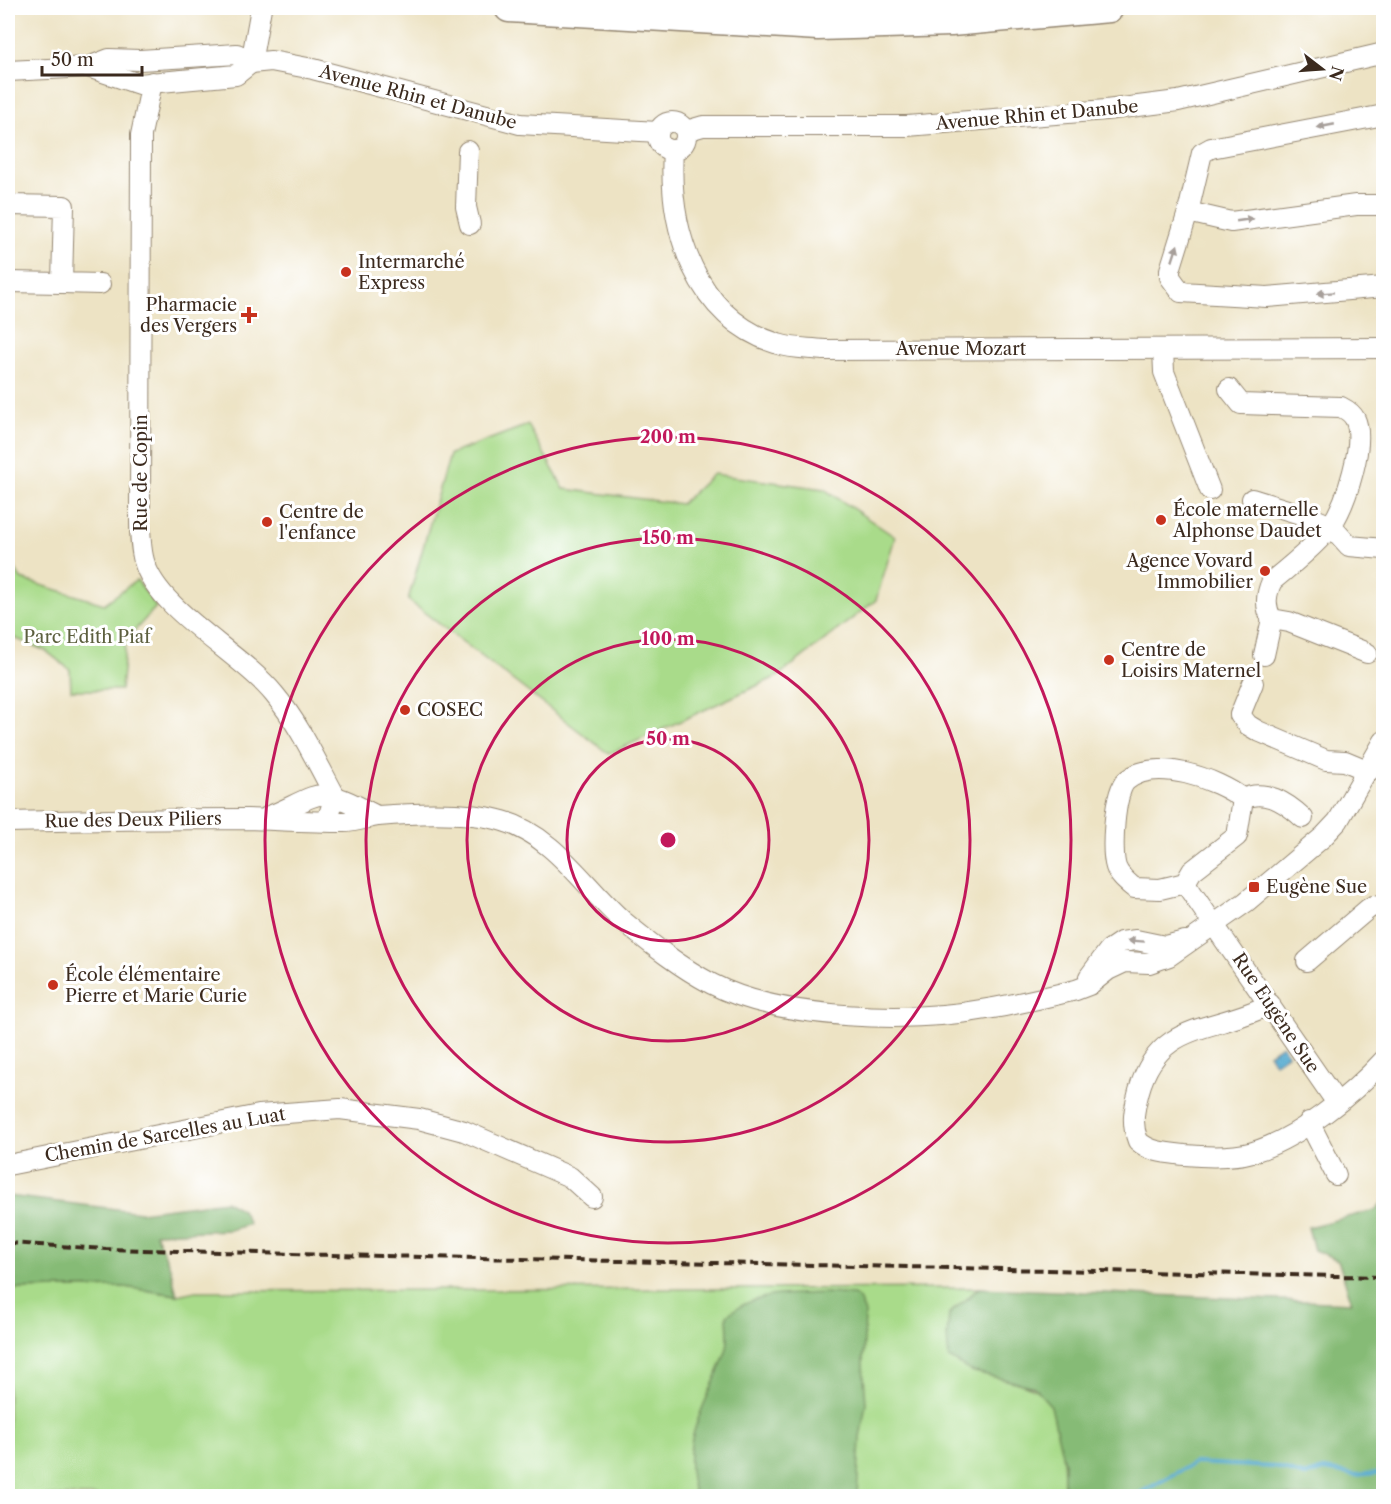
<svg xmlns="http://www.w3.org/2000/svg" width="1391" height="1504" viewBox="0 0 1391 1504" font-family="'Libre Caslon Text',serif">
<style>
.green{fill:#a9db8a;stroke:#728254;stroke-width:1.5}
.forest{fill:#86bb76;stroke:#60724a;stroke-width:1.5}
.water{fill:#53a9cf;stroke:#476a76;stroke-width:1.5}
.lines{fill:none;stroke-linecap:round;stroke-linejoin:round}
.stream{stroke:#53a9cf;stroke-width:4}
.minor-casing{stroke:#948671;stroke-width:22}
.highway-casing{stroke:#948671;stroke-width:31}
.minor{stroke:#fff;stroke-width:20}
.highway{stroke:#fff;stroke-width:28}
.rail{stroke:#3b2a1e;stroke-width:4;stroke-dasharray:9 4.5;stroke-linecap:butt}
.oneway{fill:#a79f9a}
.ring{fill:none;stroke:#c2185b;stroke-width:3}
.poi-dot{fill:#c8321e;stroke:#fff;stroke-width:2}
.labels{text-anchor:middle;stroke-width:6;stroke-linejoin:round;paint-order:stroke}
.street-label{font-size:18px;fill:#3b2a1e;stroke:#fff}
.poi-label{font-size:18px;fill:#3b2a1e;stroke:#fff;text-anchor:start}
.park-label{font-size:18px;fill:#5c5f3e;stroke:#fff}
.centre{fill:#c2185b;stroke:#fff;stroke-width:3}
.ring-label{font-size:18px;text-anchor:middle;font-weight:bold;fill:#c2185b;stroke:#fff;stroke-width:6;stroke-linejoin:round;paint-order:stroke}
</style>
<rect width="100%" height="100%" fill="#fff"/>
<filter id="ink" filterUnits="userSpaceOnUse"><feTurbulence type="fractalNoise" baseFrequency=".0167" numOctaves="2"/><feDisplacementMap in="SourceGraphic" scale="12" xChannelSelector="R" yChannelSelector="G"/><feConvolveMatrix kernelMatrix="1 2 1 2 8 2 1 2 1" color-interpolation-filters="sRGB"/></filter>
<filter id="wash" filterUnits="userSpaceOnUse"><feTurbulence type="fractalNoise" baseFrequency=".008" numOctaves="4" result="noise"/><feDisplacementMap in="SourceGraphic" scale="24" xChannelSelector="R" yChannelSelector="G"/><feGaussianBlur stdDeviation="1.35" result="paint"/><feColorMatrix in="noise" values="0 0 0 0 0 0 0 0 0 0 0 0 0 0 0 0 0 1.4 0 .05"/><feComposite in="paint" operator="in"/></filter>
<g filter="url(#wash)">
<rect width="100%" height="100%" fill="#ede3c4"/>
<g class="green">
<polygon points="528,425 564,489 681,504 713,474 824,489 895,537 876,600 778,676 609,754 408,600 450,454"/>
<polygon points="8,555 21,579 104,604 137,580 156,607 126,640 121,690 71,690 70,670 46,651 12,637 8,638"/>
<path d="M124,1287L177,1295L196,1291L979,1288L949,1314C964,1329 994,1368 1009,1378C1025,1388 1040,1386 1051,1405C1059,1420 1068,1482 1062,1496H8V1289Z"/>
</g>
<g class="forest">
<polygon points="8,1196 141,1212 226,1201 242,1210 249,1224 230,1230 155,1233 170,1267 177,1295 124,1287 8,1289"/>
<polygon points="1383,1202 1383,1496 1062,1496 1064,1490 1064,1463 1051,1406 1034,1387 971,1371 949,1358 947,1336 949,1314 979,1288 1352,1303 1338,1260 1314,1250 1308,1227 1375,1210"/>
<path d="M827,1293L854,1295L859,1299L865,1313L863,1364L866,1403L860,1438L857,1496H695C677,1437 708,1405 726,1351C730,1341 727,1326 727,1315C759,1290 789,1295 827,1293Z"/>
</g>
<polygon class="water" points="1282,1045 1288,1054 1275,1063 1269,1054"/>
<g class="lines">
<polyline class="stream" points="1135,1496 1194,1463 1275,1467 1305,1476 1324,1470 1356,1475 1377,1473 1384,1470"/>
</g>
</g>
<g filter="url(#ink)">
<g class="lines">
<g class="minor-casing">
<g id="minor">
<polyline points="251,63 271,61 313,69 520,124 658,132"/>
<polyline points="251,63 261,8"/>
<polyline points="88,67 139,84 236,75 251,63"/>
<polyline points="8,71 88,67 109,59 140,60 237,54 251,63"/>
<path d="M152,82L141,135L140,516C140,531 140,547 144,561C157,610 241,653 274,694C300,725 316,761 335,796L327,821"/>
<polyline points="1384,115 1211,148 1202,153 1188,212 1170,270 1170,277 1181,292 1267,297 1384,287"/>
<circle cx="672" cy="136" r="14"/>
<polyline points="686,131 703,126 907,126 1106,110 1178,101 1384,53"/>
<path d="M673,150C668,229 695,318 778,344C792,349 809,348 824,350L1384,348"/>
<polyline points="468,151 466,207 470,224"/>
<polyline points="8,205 64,206 62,283 100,284"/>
<polyline points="1188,212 1231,222 1356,205 1384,205"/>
<polyline points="8,282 62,283"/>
<polyline points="1163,349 1164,372 1210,490"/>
<path d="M1229,389L1241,404L1341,407C1347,410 1352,413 1355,419C1366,442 1346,503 1332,524C1322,540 1288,568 1272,581C1266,594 1264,606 1272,619L1289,622L1367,653"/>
<polyline points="1252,499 1310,517 1331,526 1349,546 1384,549"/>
<polyline points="1264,655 1272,619"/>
<polyline points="1240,715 1248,725 1258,731 1326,760 1345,761 1369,771"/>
<polyline points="1240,715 1253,683"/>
<path d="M1243,799C1264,788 1287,803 1303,818"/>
<path d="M269,816C284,811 298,802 312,797C333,789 359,808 377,816"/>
<path d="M8,822C87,820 167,819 247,819C279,820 312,822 344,822C355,822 366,818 378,816C414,813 467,810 503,821C555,836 585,888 624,922C652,945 680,967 712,984C782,1020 911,1023 987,1009C1017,1004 1047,997 1076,990L1089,985L1108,970L1125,962L1149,963L1169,956L1246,902L1323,837L1338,821L1384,741"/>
<path d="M1185,883L1160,889L1134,888C1127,882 1119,876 1116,867C1111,852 1114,792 1126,781C1154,756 1218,779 1243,799L1237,836L1192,871L1185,883L1337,1103"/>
<polyline points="1307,961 1368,909 1373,906 1384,908"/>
<polyline points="1089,977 1109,950 1121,942 1136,940 1165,946 1185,941"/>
<path d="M1270,1004C1216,1033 1159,1019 1139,1091C1134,1110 1131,1123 1138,1141C1151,1153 1168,1153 1185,1155C1207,1157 1232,1158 1253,1152C1299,1138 1352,1095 1384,1060"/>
<polyline points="1309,1122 1336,1175"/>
<polyline points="8,1165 259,1115 340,1109 419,1119 464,1131 570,1177 592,1197"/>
</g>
</g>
<g class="highway-casing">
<polyline id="highway" points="509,8 818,26 951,22 1109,8"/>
</g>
<use href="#minor" class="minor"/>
<use href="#highway" class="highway"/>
<polyline class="rail" points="8,1243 106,1249 332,1255 1384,1277"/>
</g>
<defs><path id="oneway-solid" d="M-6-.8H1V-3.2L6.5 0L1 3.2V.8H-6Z" transform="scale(1.5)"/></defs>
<g class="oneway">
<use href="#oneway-solid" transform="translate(1326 126) rotate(169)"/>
<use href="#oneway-solid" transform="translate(1245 220) rotate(-8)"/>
<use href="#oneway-solid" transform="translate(1175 253) rotate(-72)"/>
<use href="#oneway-solid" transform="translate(1325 293) rotate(176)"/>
<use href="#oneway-solid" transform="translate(1136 941) rotate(-176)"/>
</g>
</g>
<g class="ring">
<circle cx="668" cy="840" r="101"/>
<circle cx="668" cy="840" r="201"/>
<circle cx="668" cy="840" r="302"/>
<circle cx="668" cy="840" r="403"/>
</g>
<g class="poi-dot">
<circle cx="346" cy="272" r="6"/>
<path d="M246 306h6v6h6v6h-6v6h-6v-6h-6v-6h6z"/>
<circle cx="1161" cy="520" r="6"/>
<circle cx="267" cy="522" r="6"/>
<circle cx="1265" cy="571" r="6"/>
<circle cx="1109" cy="660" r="6"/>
<circle cx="405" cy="710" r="6"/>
<rect x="1248" y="881" width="12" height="12" rx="3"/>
<circle cx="53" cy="985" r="6"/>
</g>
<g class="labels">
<g class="street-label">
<text transform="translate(418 97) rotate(15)" y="6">Avenue Rhin et Danube</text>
<text transform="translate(1037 115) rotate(-5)" y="6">Avenue Rhin et Danube</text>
<text x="961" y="355">Avenue Mozart</text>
<text transform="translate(141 473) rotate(-90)" y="6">Rue de Copin</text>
<text transform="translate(133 820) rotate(-1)" y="6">Rue des Deux Piliers</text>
<text transform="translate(1276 1013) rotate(56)" y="6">Rue Eugène Sue</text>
<text transform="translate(165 1135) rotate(-10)" y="6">Chemin de Sarcelles au Luat</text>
</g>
<g class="poi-label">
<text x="358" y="268">Intermarché<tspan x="358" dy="21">Express</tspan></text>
<text x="237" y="311" text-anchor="end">Pharmacie<tspan x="237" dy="21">des Vergers</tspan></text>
<text x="1173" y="516">École maternelle<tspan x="1173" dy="21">Alphonse Daudet</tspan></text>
<text x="279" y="518">Centre de<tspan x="279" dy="21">l'enfance</tspan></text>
<text x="1253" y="567" text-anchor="end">Agence Vovard<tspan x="1253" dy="21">Immobilier</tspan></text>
<text x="1121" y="656">Centre de<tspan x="1121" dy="21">Loisirs Maternel</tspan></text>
<text x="417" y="716">COSEC</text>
<text x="1266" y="893">Eugène Sue</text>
<text x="65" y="981">École élémentaire<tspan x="65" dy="21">Pierre et Marie Curie</tspan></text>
</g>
<g class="park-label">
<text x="87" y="643">Parc Edith Piaf</text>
</g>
</g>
<circle cx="668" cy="840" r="9" class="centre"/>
<g class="ring-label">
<text x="668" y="443">200 m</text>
<text x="668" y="544">150 m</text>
<text x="668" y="645">100 m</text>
<text x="668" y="745">50 m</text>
</g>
<rect width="1391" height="1504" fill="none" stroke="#fff" stroke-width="30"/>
<g transform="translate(1322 69) rotate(107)" stroke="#ffffff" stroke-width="4.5" paint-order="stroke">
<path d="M0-4.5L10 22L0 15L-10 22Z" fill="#3b2a1e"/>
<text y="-9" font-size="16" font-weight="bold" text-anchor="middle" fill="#3b2a1e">N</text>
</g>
<path d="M42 66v9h100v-9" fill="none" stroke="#3b2a1e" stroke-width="3"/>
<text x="51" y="66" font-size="18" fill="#3b2a1e" stroke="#ffffff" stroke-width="4.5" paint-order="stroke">50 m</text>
</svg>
